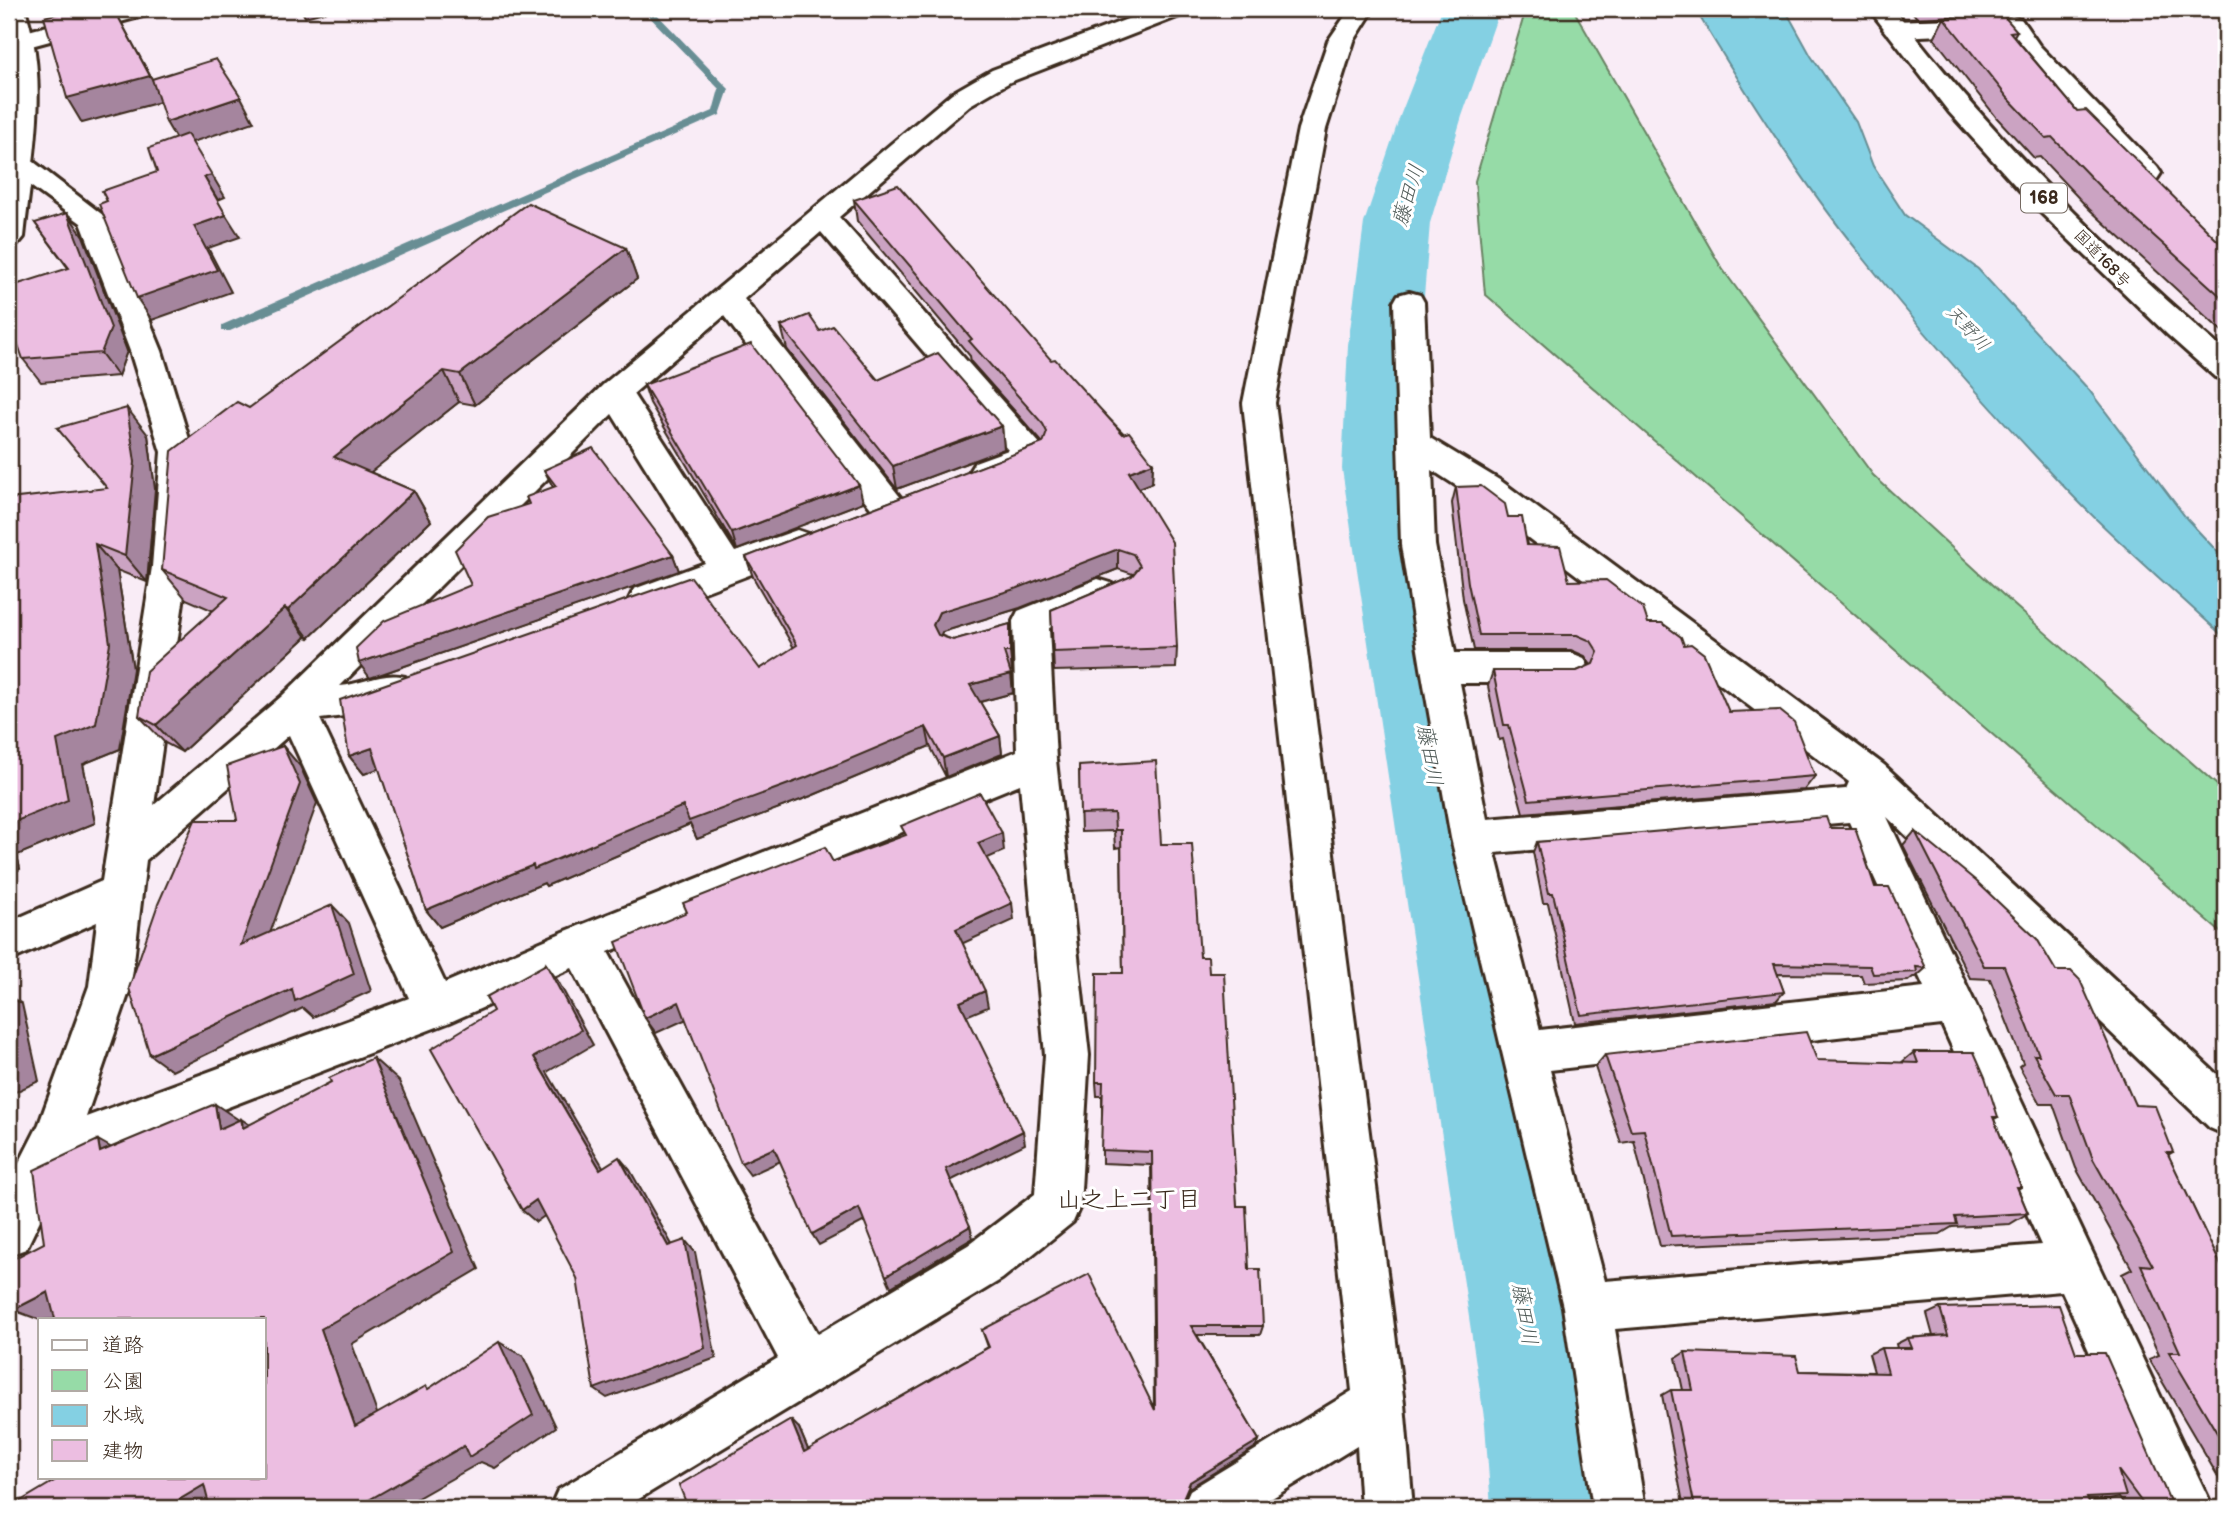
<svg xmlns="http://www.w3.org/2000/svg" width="2235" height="1517" viewBox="0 0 2235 1517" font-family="'Balsamiq Sans','Klee One',sans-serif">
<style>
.green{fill:#96dba7;stroke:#688262;stroke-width:2}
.water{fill:#84d0e3;stroke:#678e94;stroke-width:2}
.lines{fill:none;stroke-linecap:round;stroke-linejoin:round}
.stream{fill:#678e94;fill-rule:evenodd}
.river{fill:#84d0e3;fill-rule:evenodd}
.street-casing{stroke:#3b2a1e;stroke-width:6}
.secondary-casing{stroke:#3b2a1e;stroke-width:6}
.highway-casing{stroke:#3b2a1e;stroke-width:6}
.street{fill:#fff;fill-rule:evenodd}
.secondary{fill:#fff;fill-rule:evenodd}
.highway{fill:#fff;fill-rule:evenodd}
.wall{fill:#cba3c2;stroke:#3b2a1e;stroke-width:2}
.shaded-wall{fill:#a5859e;stroke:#3b2a1e;stroke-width:2}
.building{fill:#ecbee1;stroke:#3b2a1e;stroke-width:2}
.labels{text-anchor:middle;stroke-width:6;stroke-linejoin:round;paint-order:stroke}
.far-street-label{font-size:16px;fill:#3b2a1e;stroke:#fff}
.shield{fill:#fff;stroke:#766a62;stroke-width:2}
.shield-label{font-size:18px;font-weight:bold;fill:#3b2a1e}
.far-water-label{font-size:18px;font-style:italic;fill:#515c59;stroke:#fff}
.water-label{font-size:21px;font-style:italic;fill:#515c59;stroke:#fff}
.near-neighbourhood-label{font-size:24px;fill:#3b2a1e;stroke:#fff}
</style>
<rect width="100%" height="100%" fill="#f9ecf6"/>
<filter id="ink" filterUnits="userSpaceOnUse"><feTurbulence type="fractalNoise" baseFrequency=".0143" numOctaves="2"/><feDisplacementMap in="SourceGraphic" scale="14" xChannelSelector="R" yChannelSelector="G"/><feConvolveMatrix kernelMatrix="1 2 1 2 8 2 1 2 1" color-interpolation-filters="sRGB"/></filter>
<g filter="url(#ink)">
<polygon class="green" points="1526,9 1573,9 1721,267 1873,475 2013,604 2226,793 2226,937 1485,294 1475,181"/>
<path class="water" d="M1695,9H1785L1811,56L1856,122L1873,166L1905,215L1978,269L2089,390L2187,519L2226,561V639C2175,591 2120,545 2071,494C1998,417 1927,338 1861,255C1799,178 1746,93 1695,9Z"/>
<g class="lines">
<polygon class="stream" points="642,9 652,9 727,87 729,89 720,115 230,331 222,331 222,325 713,111 719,89"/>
<polygon class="river" points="1442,9 1500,9 1462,116 1430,223 1420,345 1420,469 1603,1424 1611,1508 1491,1508 1485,1424 1342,469 1348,345 1364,223 1400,116"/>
<g class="street-casing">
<g id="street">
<polygon points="113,9 153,9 150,14 9,52 9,36"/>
<path d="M1154,9H1188L1185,14L1010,82L970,105L839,217L1042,446L1046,454L1042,462L987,482L975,478L970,470L975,462L1008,450L821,232L744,299L901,498L906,507L901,516L889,519L877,516L724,316L633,394L735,552L797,530L809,534L814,543L809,552L660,609L647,613L634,609L629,599L634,589L705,563L612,414L340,686C362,684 384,671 405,677L411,688L405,699L361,714L320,719L445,983L566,931L1017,751L1013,621L1018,611L1098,579L1111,583L1116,593L1111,603L1049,628L1056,760L1089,1055L1080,1206L1073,1222L1002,1279L624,1508H550L558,1490L778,1358L572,968L450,1022L64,1170L26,1249L9,1255V1183L39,1124L89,986L97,922L9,961V922L102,881L152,567L161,452L130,351L81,223L10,171V159H30L108,219L162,351L193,452L188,567L154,805L282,696L604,384L952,93L992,70ZM289,735L409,998L86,1117L131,986L146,860ZM1020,784L1045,1055L1035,1194L968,1245L818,1334L608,952Z"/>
<polygon points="1350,9 1374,9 1354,41 1326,129 1275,403 1404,1404 1413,1508 1361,1508 1357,1446 1256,1508 1182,1508 1190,1490 1352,1391 1243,403 1298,129 1328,41"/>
<polygon points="2012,16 2021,19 2039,45 2157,167 2161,173 2157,179 2137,179 2021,55 2002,28 1992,33 1896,37 1887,34 1883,29 1887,24 1896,21 1992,17 2002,21"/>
<path d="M1409,292L1420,295L1424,302L1430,438L1501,481L1884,765L2226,1083V1135L2210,1128L1887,817L2213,1508H2160L2062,1291L1615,1329L1645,1508H1593L1563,1307L1451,838L1421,668L1401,545L1394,302L1398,295ZM1432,470L1477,499L1849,782L1846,789L1487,819L1460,683H1571L1584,678L1589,668L1584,658L1571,653H1455L1435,545ZM1849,822L1924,987L1540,1030L1495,853ZM1942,1025L2041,1245L1605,1281L1550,1070Z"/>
</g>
</g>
<g class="secondary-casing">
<path id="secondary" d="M9,9H25C50,83 32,161 24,237L19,243L9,246V130L13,100Z"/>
</g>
<g class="highway-casing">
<path id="highway" d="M1869,9H1894C1992,136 2104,248 2226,352V380L2215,377L2168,335L2033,205L1949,112Z"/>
</g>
<use href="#street" class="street"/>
<use href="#secondary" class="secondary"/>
<use href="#highway" class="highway"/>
</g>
<g class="wall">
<polygon points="1910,9 1979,9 1976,15 1917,18"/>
<polygon points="1944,18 2017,31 2014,36 2077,111 2226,249 2226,335 2089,209 2040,157 2034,158 1997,118 1934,38"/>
<polygon points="854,200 1051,360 1153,463 1152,483 1139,488 1177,648 1176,668 1054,671 1051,610 1132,576 1133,574 1118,569 1020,608 942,632 940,635 953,640 1010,624 1012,671 1010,671 1013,693 980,702 1000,736 1002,754 946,777 930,746 811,796 697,839 690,824 546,886 544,883 440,927 426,910 379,768 364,774 349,756 760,669 794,648 753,577 746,557 1043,443 971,362 970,356 857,221"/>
<polygon points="35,223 83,236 127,351 118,376 41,382 23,359 68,268"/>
<polygon points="626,248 637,279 475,405 459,402 370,472 414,491 431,521 309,638 306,637 182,752 165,743 139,716 214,611 186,599 162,570 249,408"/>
<polygon points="781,326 820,331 878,380 1002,426 1004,449 897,489 787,349"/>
<polygon points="644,385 863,502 737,550 650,403"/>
<polygon points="148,435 155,489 147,582 117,570 133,669 120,749 83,764 95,823 17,855 20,869 9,874 107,488"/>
<polygon points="544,470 673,555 679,571 370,678 471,585 529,504 553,487"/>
<polygon points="1456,487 1508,517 1527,545 1569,581 1648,623 1684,645 1729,712 1815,776 1804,790 1523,813 1503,739 1499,740 1488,686 1493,671 1577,671 1591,665 1585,656 1571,650 1474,650 1463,599 1452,503"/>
<polygon points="1079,766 1161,844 1200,957 1209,973 1237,1206 1249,1269 1263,1326 1260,1335 1197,1335 1259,1440 1256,1447 1189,1488 1182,1503 672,1508 799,1428 808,1450 988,1347 982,1330 1154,1408 1151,1165 1102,1163 1102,1096 1097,1096 1096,1082 1123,973 1121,847 1115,848 1114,831 1081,832"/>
<polygon points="1830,828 1875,887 1926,968 1916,977 1913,977 1908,981 1864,983 1861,975 1777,974 1784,992 1776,1001 1575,1023 1548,903 1543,903 1533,852 1537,842"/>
<polygon points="1915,831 2173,1152 2168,1155 2226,1276 2226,1484 2223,1485 2149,1359 2159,1355 2122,1274 2132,1269 2076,1168 2053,1104 2040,1104 2019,1066 2023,1063 1990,979 1970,978 1903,845"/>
<polygon points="1914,1052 1998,1117 1994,1119 2021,1187 2018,1189 2028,1213 2010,1224 1952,1227 1940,1234 1660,1246 1634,1141 1621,1143 1595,1067 1605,1055 1901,1063"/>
<polygon points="1940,1308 2076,1353 2173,1508 2127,1508 2119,1498 2110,1500 2088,1501 2091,1508 1684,1508 1662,1395 1671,1390 1683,1390 1676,1358 1685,1352 1800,1371 1874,1372 1869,1354 1881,1348 1897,1348 1896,1344 1908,1338 1933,1336 1927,1314"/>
</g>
<g class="shaded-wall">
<polygon points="114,9 164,101 82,123 67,98"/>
<polygon points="301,9 335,9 305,17"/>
<polygon points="241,97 254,122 180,146 166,122"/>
<polygon points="212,175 225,197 218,200 204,177"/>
<polygon points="67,213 83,236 127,351 118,376 101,353"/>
<polygon points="226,215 240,237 208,248 231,292 152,320 137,298 194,226"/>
<polygon points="626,248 637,279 475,405 460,374"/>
<polygon points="444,371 459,402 352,487 334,457"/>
<polygon points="127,408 148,435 155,489 147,582 125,556"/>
<polygon points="1002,426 1004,449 897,489 893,466"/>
<polygon points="1153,463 1152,483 1129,492 1129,472"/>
<polygon points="859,485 863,502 737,550 732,533"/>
<polygon points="414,491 431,521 309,638 288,610"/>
<polygon points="95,544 117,570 133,669 120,749 83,764 95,823 17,855 20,869 9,874 9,824 57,740"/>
<polygon points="1118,549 1118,569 1020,608 942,632 937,644 933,625 939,612"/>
<polygon points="673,555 679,571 370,678 359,663"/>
<polygon points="285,608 306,637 182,752 156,725"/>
<polygon points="1010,624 1011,643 1012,671 1010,652"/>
<polygon points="1011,674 1013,693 972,704 970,685"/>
<polygon points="926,727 930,746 811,796 697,839 690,824 546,886 544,883 440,927 426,910 533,865 683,806"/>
<polygon points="1000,736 1002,754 946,777 943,758"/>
<polygon points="283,746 300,766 317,803 260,961 241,945"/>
<polygon points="372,748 386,766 364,774 349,756"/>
<polygon points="1002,833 1004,851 981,861 978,843"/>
<polygon points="1012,903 1014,920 959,945 956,929"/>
<polygon points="332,905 349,923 371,991 313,1017 303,1008 172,1071 150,1055 292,989"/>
<polygon points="546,964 558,981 593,1045 547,1072 612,1182 600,1169 534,1057"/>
<polygon points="985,991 988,1007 964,1017 960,1002"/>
<polygon points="9,996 22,1004 39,1081 9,1095"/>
<polygon points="679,1002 689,1018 656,1033 645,1018"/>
<polygon points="373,1058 399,1081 479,1269 352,1344 386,1438 355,1426 321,1329"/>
<polygon points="215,1104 242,1122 241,1119 273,1140 219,1129"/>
<polygon points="1023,1131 1025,1144 950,1181 946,1169"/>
<polygon points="98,1140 135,1161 100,1152"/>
<polygon points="774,1148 781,1161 750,1175 741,1163"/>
<polygon points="619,1157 630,1170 679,1257 668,1246"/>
<polygon points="536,1200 550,1212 536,1222 522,1210"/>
<polygon points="859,1208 865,1221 819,1245 812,1234"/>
<polygon points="970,1226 973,1238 891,1287 886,1276"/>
<polygon points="685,1240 695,1252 716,1358 607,1398 594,1389"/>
<polygon points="48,1292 67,1319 40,1320 13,1310"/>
<polygon points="499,1342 523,1356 556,1427 495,1468 481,1462 400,1508 372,1508 369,1500"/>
<polygon points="791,1420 799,1428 812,1459 804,1452"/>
<polygon points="1259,1440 1256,1447 1189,1488 1180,1508 1190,1482"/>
<polygon points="204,1485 219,1508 165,1508"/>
</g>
<g class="building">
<polygon points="75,9 114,9 150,76 67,98 44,17"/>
<polygon points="2003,15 2017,31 2010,32 2077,111 2086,110 2226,249 2226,301 2102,189 2052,137 2046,138 2008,98 1944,18"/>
<polygon points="216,59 241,97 166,122 152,79"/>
<polygon points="187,134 212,175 204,177 226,215 194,226 217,270 137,298 99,204 107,201 102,191 157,172 149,148"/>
<polygon points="898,185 1051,360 1055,359 1123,434 1129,432 1153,463 1129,472 1172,542 1177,648 1053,652 1051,610 1132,576 1140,566 1133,554 1118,549 1018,588 939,612 933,625 938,635 953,640 1010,624 1010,652 1004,652 1011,674 970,685 1000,736 943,758 926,727 805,778 689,821 683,806 534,869 533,865 426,910 372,748 349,756 340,700 691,577 760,669 797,645 746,557 1043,443 1047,432 1043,424 969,341 972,339 854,200"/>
<polygon points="528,203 626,248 460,374 444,371 334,457 414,491 288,610 285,608 156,725 139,716 146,671 228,597 162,570 172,451 237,402 249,408"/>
<polygon points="67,213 111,328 101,353 23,359 9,319 9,287 69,268 35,223"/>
<polygon points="809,315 820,331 833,326 878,380 938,353 1002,426 893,466 781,326"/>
<polygon points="751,344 859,485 732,533 644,385"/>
<polygon points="127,408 135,462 125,556 95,544 110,643 96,724 57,740 68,800 9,824 9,499 107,488 57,428"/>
<polygon points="593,448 673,555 359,663 356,648 384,621 471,585 455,550 488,517 529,504 526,497 556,486 544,470"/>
<polygon points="1481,486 1505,504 1508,517 1522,517 1527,545 1560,546 1569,581 1606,580 1643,608 1648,623 1662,623 1681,637 1684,645 1691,644 1704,654 1729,712 1779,710 1794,722 1815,776 1529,800 1509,725 1504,725 1493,671 1577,671 1593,664 1598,652 1591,641 1577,635 1479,635 1468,583 1456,487"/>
<polygon points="283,746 300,784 241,945 332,905 354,974 295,1001 292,989 150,1055 129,988 158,904 195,820 237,820 227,766"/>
<polygon points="1156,761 1161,844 1192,844 1200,957 1208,957 1209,973 1224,973 1237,1206 1246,1206 1249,1269 1260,1269 1263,1326 1191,1326 1259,1440 1190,1482 1181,1503 1197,1505 1199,1508 672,1508 685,1500 679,1485 791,1420 804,1452 989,1347 982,1330 1089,1274 1155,1410 1152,1152 1101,1150 1103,1082 1096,1082 1097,973 1123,973 1121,830 1115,830 1114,813 1080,814 1079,766"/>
<polygon points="980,793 1002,833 978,843 1012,903 956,929 985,991 960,1002 1023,1131 946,1169 970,1226 886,1276 859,1208 812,1234 774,1148 741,1163 679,1002 645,1018 616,942 687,912 683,903 825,847 833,862 906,835 901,826"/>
<polygon points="1826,817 1830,828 1855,828 1875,887 1889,887 1926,968 1916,967 1917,972 1873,974 1870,966 1774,964 1784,992 1581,1015 1553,893 1549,893 1537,842"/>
<polygon points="1915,831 1976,881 2037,939 2056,971 2071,971 2080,980 2135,1105 2155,1106 2173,1152 2167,1152 2226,1276 2226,1448 2169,1352 2180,1352 2141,1265 2153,1266 2093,1159 2069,1094 2056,1094 2034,1055 2039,1055 2004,966 1984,966"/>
<polygon points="546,964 581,1030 534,1057 600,1169 619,1157 668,1246 685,1240 705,1348 594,1389 577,1278 536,1200 522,1210 431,1049 493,1011 486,997"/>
<polygon points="1806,1032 1817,1060 1918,1063 1914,1052 1974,1052 1985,1077 1998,1117 1993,1117 2021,1187 2017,1187 2028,1213 1955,1217 1957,1224 1671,1236 1644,1130 1631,1131 1605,1055"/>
<polygon points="373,1058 454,1252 321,1329 355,1426 426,1386 428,1389 499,1342 533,1415 469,1457 464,1446 369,1500 372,1508 210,1508 204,1485 165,1508 9,1508 61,1477 264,1477 264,1319 55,1319 48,1292 13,1310 9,1287 9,1261 44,1243 34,1170 98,1140 100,1152 215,1104 219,1129 241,1119 243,1128 331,1082 329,1078"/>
<polygon points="2059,1305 2076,1353 2105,1353 2173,1508 2146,1508 2118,1470 2126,1496 2087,1498 2091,1508 1695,1508 1671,1390 1693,1390 1685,1352 1796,1356 1800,1371 1888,1373 1881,1348 1912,1348 1908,1338 1948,1335 1940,1308"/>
</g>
</g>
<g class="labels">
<g class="far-street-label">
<text transform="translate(2103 258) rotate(46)" y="6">国道168号</text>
</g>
<rect class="shield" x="2021" y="183.5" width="46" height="29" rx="5"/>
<g class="shield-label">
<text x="2044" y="204">168</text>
</g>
<g class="far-water-label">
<text transform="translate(1968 328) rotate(47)" y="6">天野川</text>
</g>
<g class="water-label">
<text transform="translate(1408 195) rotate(-73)" y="7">藤田川</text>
<text transform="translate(1430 755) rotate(80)" y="7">藤田川</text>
<text transform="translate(1525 1314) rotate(80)" y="7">藤田川</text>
</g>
<g class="near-neighbourhood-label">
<text x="1129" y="1207">山之上二丁目</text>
</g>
</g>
<rect width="2235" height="1517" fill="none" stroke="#fff" stroke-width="35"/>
<rect x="18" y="18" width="2200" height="1482" fill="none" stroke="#3b2a1e" stroke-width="2.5" filter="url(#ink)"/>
<rect x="38" y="1318" width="228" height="161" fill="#ffffff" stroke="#b1aaa5" stroke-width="2"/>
<rect x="52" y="1340" width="35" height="10" fill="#ffffff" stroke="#b1aaa5" stroke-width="2"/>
<text x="102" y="1352" font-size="21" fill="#3b2a1e">道路</text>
<rect x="52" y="1370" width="35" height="21" fill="#96dba7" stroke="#b1aaa5" stroke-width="2"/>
<text x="102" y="1388" font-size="21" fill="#3b2a1e">公園</text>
<rect x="52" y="1405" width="35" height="21" fill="#84d0e3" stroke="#b1aaa5" stroke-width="2"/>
<text x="102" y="1422" font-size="21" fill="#3b2a1e">水域</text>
<rect x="52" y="1440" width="35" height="21" fill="#ecbee1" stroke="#b1aaa5" stroke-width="2"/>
<text x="102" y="1458" font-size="21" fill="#3b2a1e">建物</text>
</svg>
